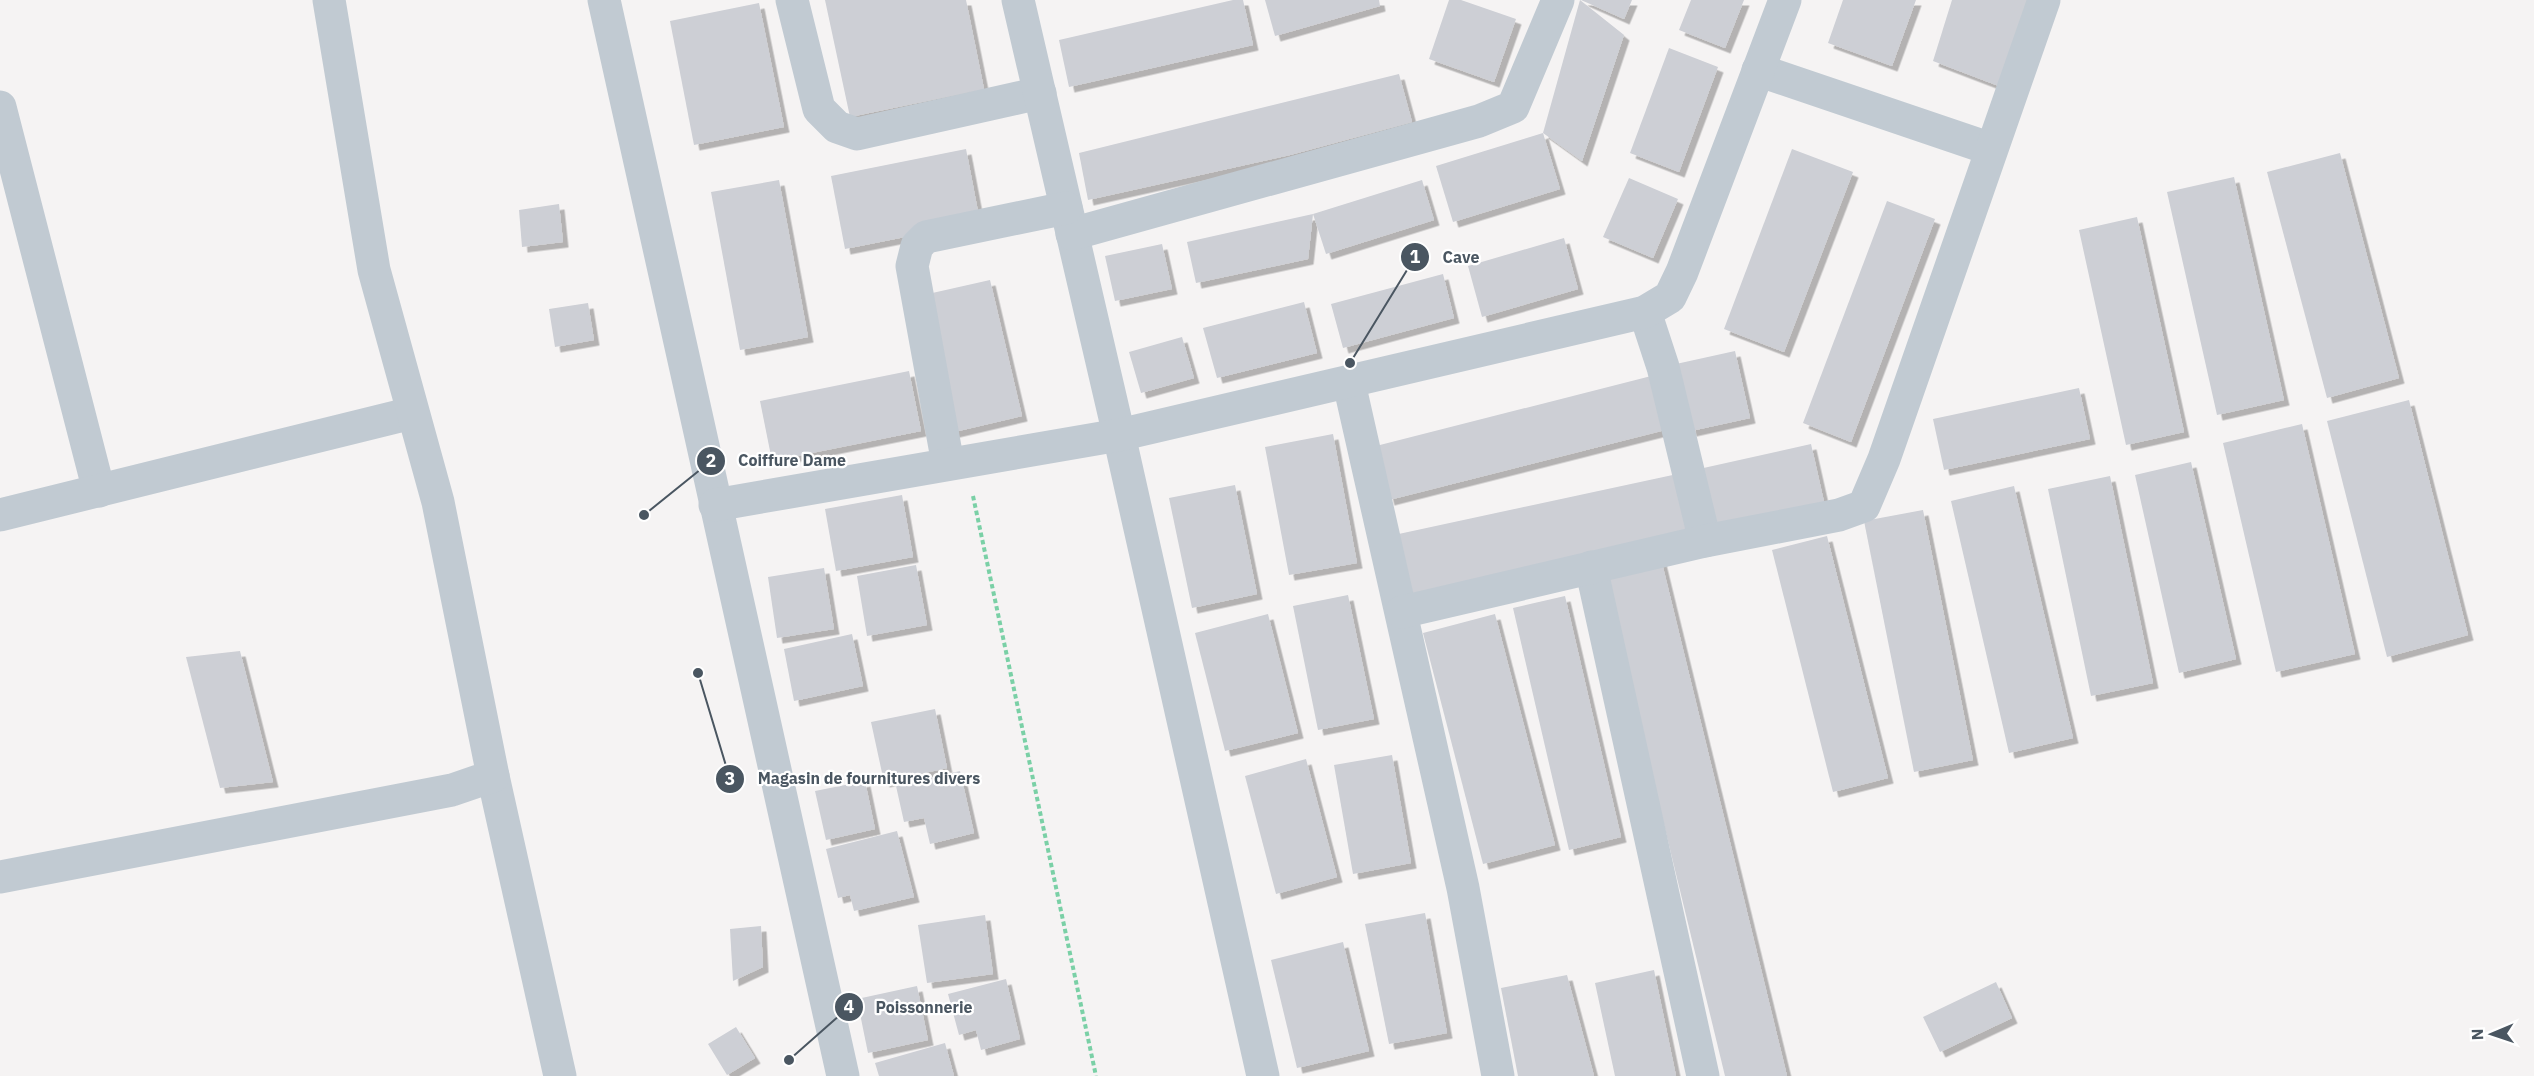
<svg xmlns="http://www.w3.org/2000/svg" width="2534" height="1076" viewBox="0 0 2534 1076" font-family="'IBM Plex Sans',sans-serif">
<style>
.building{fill:#cdcfd5;filter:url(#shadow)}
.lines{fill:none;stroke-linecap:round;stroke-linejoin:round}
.path{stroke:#7ad0a6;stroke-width:4;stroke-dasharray:4.5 3;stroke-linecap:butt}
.minor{stroke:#c1cad2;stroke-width:33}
.leader{fill:none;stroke:#4a5661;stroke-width:2}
.callout-dot{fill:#4a5661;stroke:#fff;stroke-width:2}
.mark-label{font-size:18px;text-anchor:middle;font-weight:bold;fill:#fff}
.callout-label{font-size:16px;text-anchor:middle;font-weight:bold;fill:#4a5661;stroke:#fff;stroke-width:4.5;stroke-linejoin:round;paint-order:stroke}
</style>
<defs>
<filter id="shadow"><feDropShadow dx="5.5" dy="5.5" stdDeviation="0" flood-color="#0004"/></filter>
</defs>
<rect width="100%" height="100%" fill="#f5f3f3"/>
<g class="building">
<polygon points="825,0 966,0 984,89 850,117"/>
<polygon points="1233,0 1243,0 1253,45 1069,87 1059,40"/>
<polygon points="1265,0 1379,0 1380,6 1275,36"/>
<polygon points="1449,0 1461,0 1516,19 1494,82 1429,59"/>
<polygon points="1580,0 1624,35 1582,161 1543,133"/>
<polygon points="1581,0 1632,0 1624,19"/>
<polygon points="1691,0 1744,0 1725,48 1679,30"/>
<polygon points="1843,0 1916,0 1892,66 1828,43"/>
<polygon points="1952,0 2034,0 2004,88 1933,61"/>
<polygon points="759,3 784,127 694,145 670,21"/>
<polygon points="1669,48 1718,67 1679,172 1630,153"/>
<polygon points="1399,74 1412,122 1290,155 1088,200 1079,153"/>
<polygon points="1543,133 1560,189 1453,222 1436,166"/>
<polygon points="966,149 980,222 845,249 831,176"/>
<polygon points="1792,149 1853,172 1784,352 1724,329"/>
<polygon points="2340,153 2399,378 2327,398 2267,172"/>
<polygon points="2234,177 2284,400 2217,415 2167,192"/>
<polygon points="1629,178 1678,199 1653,258 1603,237"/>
<polygon points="779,180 808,337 740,350 711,192"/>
<polygon points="1422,180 1434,220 1326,254 1313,214"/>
<polygon points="1887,201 1935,219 1851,442 1803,423"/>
<polygon points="559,204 563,242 522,247 519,210"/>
<polygon points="1313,214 1308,259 1196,283 1187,242"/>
<polygon points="2137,217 2184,432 2126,445 2079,230"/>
<polygon points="1564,238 1578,289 1482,317 1468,266"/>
<polygon points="1162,244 1172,289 1115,301 1105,256"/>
<polygon points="1443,274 1454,318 1343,348 1331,304"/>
<polygon points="990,280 1022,416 950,433 919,296"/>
<polygon points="1304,302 1317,353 1217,378 1203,328"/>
<polygon points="588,303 594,340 555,347 549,309"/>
<polygon points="1182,337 1194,378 1141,393 1129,352"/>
<polygon points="1735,351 1750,418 1691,431 1676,364"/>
<polygon points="909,371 921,431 772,461 760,401"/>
<polygon points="1663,373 1677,427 1389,500 1376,446"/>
<polygon points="2079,388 2090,439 1944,470 1933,419"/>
<polygon points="2409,400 2468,635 2387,657 2327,421"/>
<polygon points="2302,424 2355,654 2276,672 2223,443"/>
<polygon points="1333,434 1357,563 1289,575 1265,447"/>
<polygon points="1811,444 1824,502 1703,530 1690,471"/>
<polygon points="2191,462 2236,659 2179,673 2135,475"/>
<polygon points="1682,473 1696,536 1407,598 1394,535"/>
<polygon points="2110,476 2153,683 2091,696 2048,489"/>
<polygon points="1235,485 1257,594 1192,608 1169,498"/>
<polygon points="2014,486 2073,738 2009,753 1951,501"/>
<polygon points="902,495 913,557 836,571 825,509"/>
<polygon points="1923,510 1973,760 1914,772 1864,521"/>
<polygon points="1827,536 1888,778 1833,792 1772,550"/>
<polygon points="1660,555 1787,1076 1725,1076 1602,569"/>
<polygon points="916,565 927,625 867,636 857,576"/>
<polygon points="824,568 834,629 777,638 768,577"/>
<polygon points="1348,595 1374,719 1318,730 1293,606"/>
<polygon points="1565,596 1621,837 1569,850 1513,608"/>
<polygon points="1268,614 1298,733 1225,751 1195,633"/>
<polygon points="1495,614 1555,845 1483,864 1423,633"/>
<polygon points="852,634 863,686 794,701 784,649"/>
<polygon points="240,651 273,782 220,788 186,657"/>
<polygon points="935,709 947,768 884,782 871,722"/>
<polygon points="1392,755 1411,863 1353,874 1334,765"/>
<polygon points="1306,759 1337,877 1276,894 1245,776"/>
<polygon points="960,771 974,833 930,844 924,818 904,822 896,786"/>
<polygon points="865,781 875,829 826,840 815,791"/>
<polygon points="897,831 914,897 854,911 850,895 838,898 826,849"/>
<polygon points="1425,913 1447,1033 1389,1044 1365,924"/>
<polygon points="985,915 993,974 927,983 918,925"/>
<polygon points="761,926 763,967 733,981 730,929"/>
<polygon points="1343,942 1369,1051 1297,1068 1271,960"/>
<polygon points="1654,970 1676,1076 1615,1076 1595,983"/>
<polygon points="1567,975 1594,1076 1518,1076 1501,988"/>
<polygon points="1006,979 1020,1039 981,1050 976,1030 959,1035 948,994"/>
<polygon points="1996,982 2012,1018 1940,1052 1923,1017"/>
<polygon points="917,986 928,1040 868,1053 857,999"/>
<polygon points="736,1027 755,1058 727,1075 708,1044"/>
<polygon points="945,1043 954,1076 879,1076 875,1063"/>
</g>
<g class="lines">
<polyline class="path" points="973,496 1096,1076"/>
<g class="minor">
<polyline points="604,0 843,1076"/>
<polyline points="792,0 819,109 837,127 857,134 1040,93"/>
<polyline points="1018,0 1119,435 1263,1076"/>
<polyline points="1758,70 1991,149"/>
<polyline points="0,107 99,491"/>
<polyline points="1072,234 1479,121 1513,107 1558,0"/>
<polyline points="1645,312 1663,367 1705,541"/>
<polyline points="1349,383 1463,888 1498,1076"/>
<polyline points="948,464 912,266 917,246 926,237 1066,208"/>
<polyline points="715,505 1119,435 1645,312 1670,297 1682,272 1785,0"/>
<polyline points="0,515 412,413"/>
<polyline points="1591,567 1703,1076"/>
<polyline points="1402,612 1705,541 1839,515 1864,506 1884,459 2044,0"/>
<polyline points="493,776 560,1076"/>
<polyline points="0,877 452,790 493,776 438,502 374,270 329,0"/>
</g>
</g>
<path class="leader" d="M1350 363L1415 257M644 515L711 461M698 673L730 779M789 1060L849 1007"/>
<g class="callout-dot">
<circle cx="1350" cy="363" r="6"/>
<circle cx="644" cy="515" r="6"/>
<circle cx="698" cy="673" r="6"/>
<circle cx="789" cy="1060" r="6"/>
<circle cx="1415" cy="257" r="15"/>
<circle cx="711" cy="461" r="15"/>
<circle cx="730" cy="779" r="15"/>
<circle cx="849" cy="1007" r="15"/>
</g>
<g class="mark-label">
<text x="1415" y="263">1</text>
<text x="711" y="467">2</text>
<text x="730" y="785">3</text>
<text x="849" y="1013">4</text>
</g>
<g class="callout-label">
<text x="1461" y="263">Cave</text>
<text x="792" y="466">Coiffure Dame</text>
<text x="869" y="784">Magasin de fournitures divers</text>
<text x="924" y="1013">Poissonnerie</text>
</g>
<g transform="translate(2492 1034) rotate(268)" stroke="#ffffff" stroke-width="4.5" paint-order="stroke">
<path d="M0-4.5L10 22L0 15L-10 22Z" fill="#4a5661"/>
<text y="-9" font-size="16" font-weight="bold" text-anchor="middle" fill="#4a5661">N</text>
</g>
</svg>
